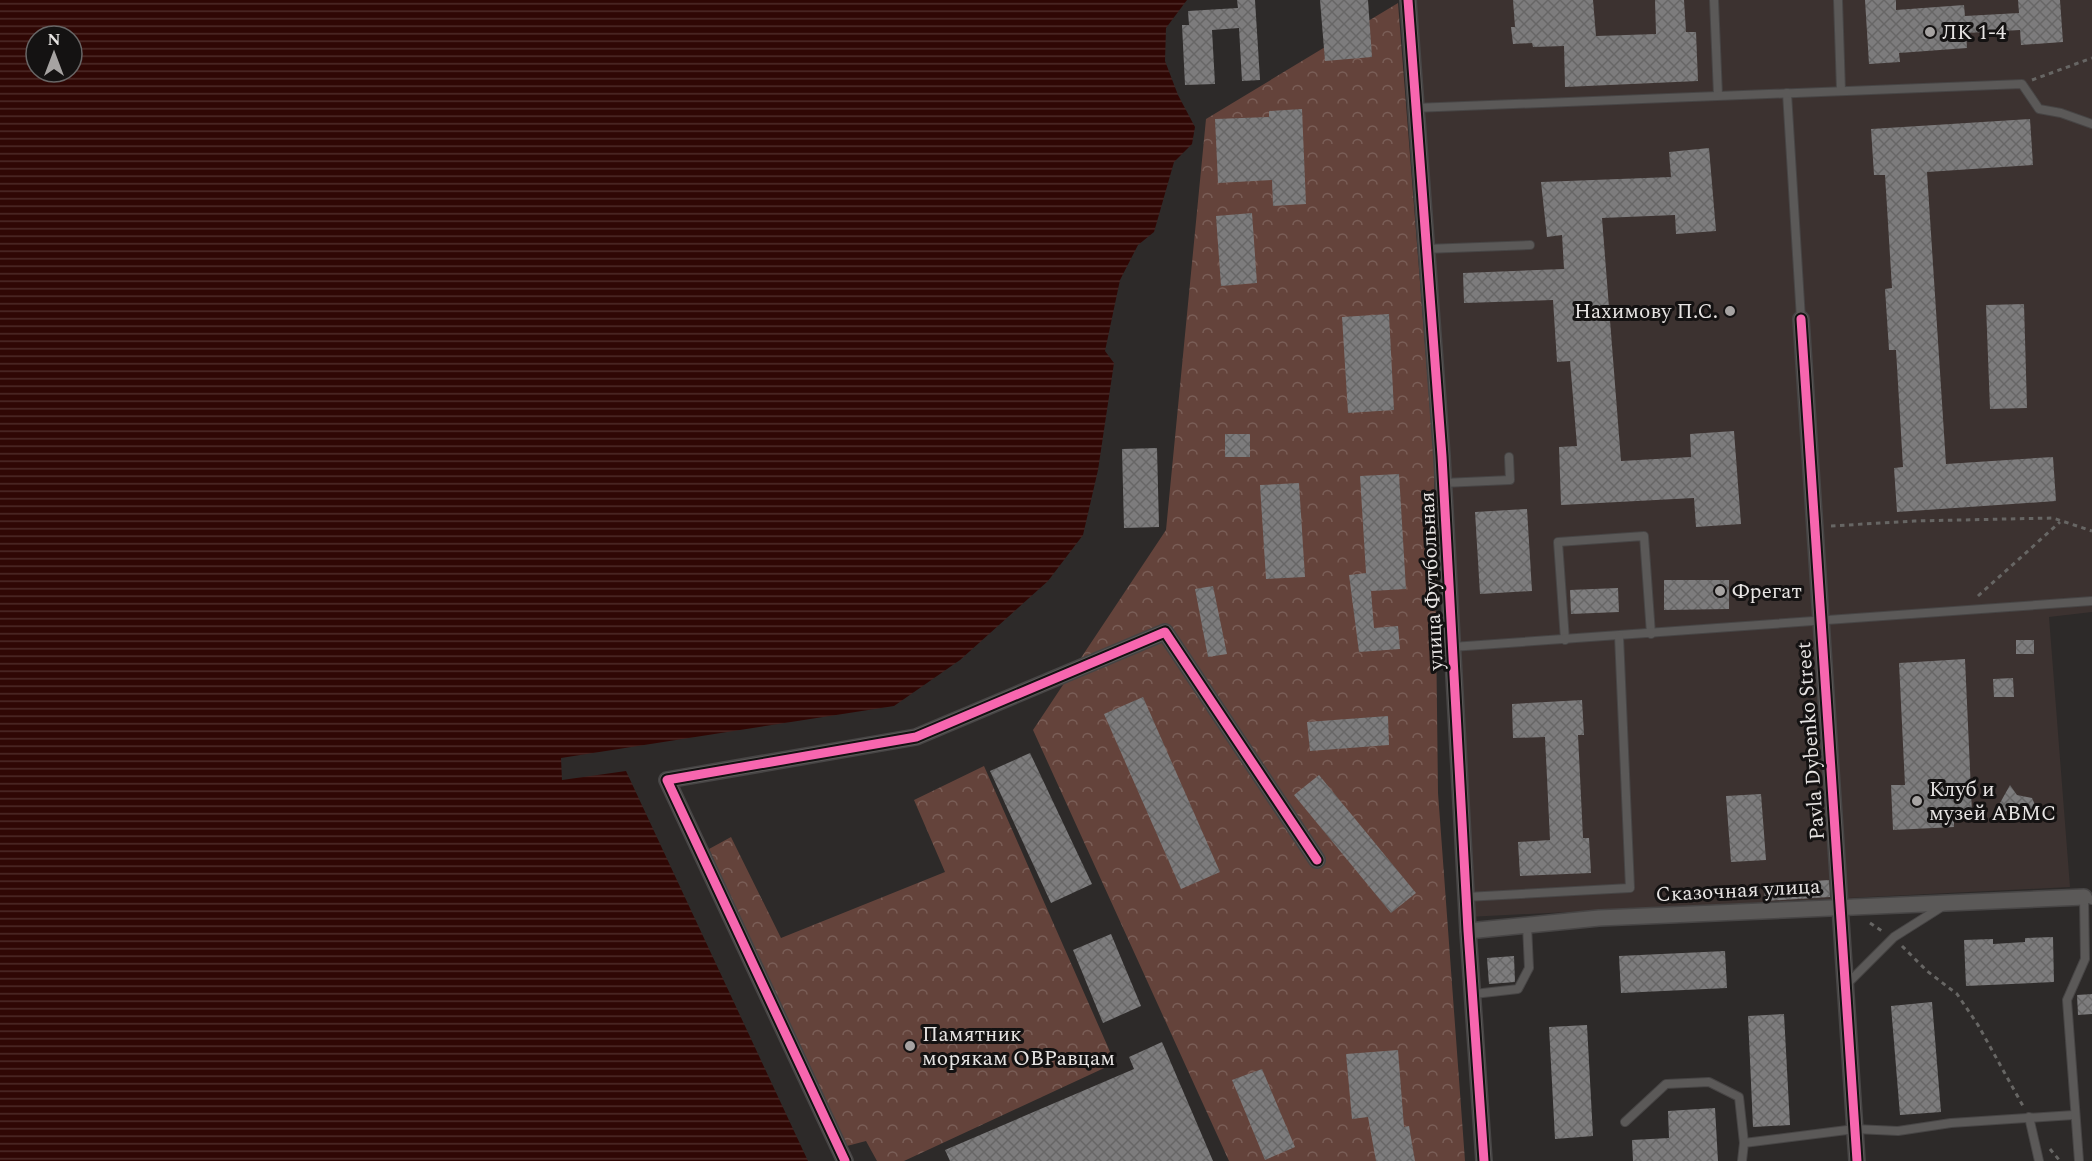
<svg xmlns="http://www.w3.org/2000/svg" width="2092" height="1161" viewBox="0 0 2092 1161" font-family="Spectral,serif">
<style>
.built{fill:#3c3230}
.forest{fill:url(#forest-crowns)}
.water{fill:url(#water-rules);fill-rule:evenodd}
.building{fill:url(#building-cross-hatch)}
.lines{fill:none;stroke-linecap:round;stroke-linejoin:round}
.service-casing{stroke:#474545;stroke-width:10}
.minor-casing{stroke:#474545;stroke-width:18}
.path{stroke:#676664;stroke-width:3;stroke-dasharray:4.5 4.5;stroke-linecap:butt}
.service{stroke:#5b5958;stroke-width:8}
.minor{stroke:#5b5958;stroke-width:15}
.cycleway-casing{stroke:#141212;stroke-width:13}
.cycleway{stroke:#f766af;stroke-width:9}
.poi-dot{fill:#a6a3a2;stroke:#141212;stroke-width:2}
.labels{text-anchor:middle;stroke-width:6;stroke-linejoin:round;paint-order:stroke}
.poi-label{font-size:21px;fill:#e7e4e3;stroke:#141212;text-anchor:start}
.street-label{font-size:21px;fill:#e7e4e3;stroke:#141212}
</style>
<defs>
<pattern id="forest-crowns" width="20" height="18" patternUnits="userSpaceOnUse" patternTransform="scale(1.5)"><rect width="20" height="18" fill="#64433b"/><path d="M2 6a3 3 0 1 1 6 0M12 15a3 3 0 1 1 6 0" fill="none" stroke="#7a5e57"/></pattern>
<pattern id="water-rules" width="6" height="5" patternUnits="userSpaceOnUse" patternTransform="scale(1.5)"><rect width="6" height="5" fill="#2f0704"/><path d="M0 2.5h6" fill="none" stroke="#4d2b28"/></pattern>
<pattern id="building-cross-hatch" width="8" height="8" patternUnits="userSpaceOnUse" patternTransform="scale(1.5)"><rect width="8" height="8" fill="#7d7c7d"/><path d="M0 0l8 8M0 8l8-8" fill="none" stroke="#676666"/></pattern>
</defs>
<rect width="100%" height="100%" fill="#2d2a29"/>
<polygon class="built" points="1412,0 2092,0 2092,612 2049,617 2070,887 1467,917"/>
<g class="forest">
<polygon points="1398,3 1434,459 1438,793 1465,1161 1229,1161 1033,730 1166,530 1206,119"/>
<polygon points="984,766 1115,1063 904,1161 877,1161 866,1141 843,1147 709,849 731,837 781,938 945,872 914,800"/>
</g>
<path class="water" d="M0,0H1187L1166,28L1165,61L1178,95L1195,127L1192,144L1174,162L1154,232L1138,245L1120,280L1105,351L1114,363L1098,470L1083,535L1048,581L960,660L894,706L561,758L562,780L626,771L808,1161H0ZM36,36H72V72H36Z"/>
<g class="building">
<polygon points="1237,0 1255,0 1260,80 1242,81 1239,28 1212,30 1215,84 1185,85 1182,25 1189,25 1188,11 1238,8"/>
<polygon points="1320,0 1368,0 1372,57 1325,61"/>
<polygon points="1513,0 1593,0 1596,36 1656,34 1655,0 1684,0 1686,32 1696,32 1698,81 1565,87 1564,46 1533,47 1532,43 1513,44 1511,27 1515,27"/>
<polygon points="1865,0 1896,0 1896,10 1964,5 1965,16 2019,13 2018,0 2060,0 2063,42 2021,45 2020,30 1966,33 1967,48 1899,53 1900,62 1869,64"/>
<polygon points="1302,109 1306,204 1273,206 1272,180 1218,183 1215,119 1269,117 1269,111"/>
<polygon points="2030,119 2033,165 1927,172 1946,464 2053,457 2056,501 1897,512 1894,468 1903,467 1896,350 1889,350 1885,289 1892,288 1885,175 1874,175 1871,129"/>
<polygon points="1709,148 1716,231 1676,234 1675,215 1602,218 1621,461 1691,457 1690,434 1734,431 1741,524 1696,527 1694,498 1561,505 1559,447 1577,446 1570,361 1557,362 1553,300 1464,303 1463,273 1564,269 1562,235 1547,237 1541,182 1671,177 1669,152"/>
<polygon points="1252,213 1257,283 1221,286 1216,216"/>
<polygon points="2024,304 2027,408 1990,409 1986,305"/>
<polygon points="1389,314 1394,410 1348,413 1342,317"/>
<rect x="1225" y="434" width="25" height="23"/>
<polygon points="1157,448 1159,527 1124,528 1122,449"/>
<polygon points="1399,474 1406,589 1371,591 1374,628 1398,626 1400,649 1359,652 1349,575 1366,573 1360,476"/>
<polygon points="1299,483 1305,577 1266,579 1260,485"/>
<polygon points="1527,509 1532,591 1480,594 1475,512"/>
<polygon points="1664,580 1729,580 1729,609 1664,610"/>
<polygon points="1213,586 1227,654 1208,657 1195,589"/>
<polygon points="1618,588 1619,612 1571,614 1570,590"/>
<rect x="2016" y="640" width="18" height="14"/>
<polygon points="1965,659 1972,813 1954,813 1954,827 1893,830 1891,785 1905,785 1899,663"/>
<polygon points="2013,678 2014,697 1994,697 1993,679"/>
<polygon points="1143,697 1220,872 1181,889 1104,714"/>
<polygon points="1582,700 1584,735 1578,735 1583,838 1589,838 1591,873 1520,876 1518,842 1550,840 1545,737 1513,738 1512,704"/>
<polygon points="1388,716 1389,745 1310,751 1307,722"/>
<polygon points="1030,753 1092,884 1051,903 990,771"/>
<polygon points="1319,775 1416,893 1391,913 1294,795"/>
<polygon points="2010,785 2017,795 2032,798 2036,807 2033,816 2023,820 2009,811 1995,812"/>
<polygon points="1761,794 1766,860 1731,862 1726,796"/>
<polygon points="1829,880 1830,897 1765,901 1764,884"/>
<polygon points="1111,934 1141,1006 1103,1023 1073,950"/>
<polygon points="2053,937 2054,982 1966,986 1964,940 1993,939 1993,944 2025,942 2025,938"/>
<polygon points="1725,951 1727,988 1621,993 1619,956"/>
<polygon points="1514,956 1515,982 1489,984 1487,958"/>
<polygon points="2092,994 2092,1014 2078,1015 2077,995"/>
<polygon points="1932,1002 1941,1112 1900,1115 1891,1006"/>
<polygon points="1784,1014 1790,1125 1753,1127 1748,1016"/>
<polygon points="1587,1025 1593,1136 1555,1139 1549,1027"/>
<polygon points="1162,1042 1213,1161 950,1161 945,1150 1134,1069 1129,1057"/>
<polygon points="1398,1050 1404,1127 1409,1126 1415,1161 1376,1161 1368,1117 1352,1119 1346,1054"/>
<polygon points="1262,1069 1295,1147 1265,1160 1232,1080"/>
<polygon points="1715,1108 1718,1161 1633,1161 1632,1140 1669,1138 1668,1111"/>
</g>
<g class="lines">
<g class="service-casing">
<g id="service">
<polyline points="1714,0 1718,95"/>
<polyline points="1838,0 1841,91"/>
<polyline points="1787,93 1801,319"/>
<polyline points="1414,108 2022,84 2039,109 2061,113 2092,124"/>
<polyline points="1425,249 1530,245"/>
<polyline points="1443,483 1510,480 1509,457"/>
<polyline points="1565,640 1558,542 1644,536 1651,634"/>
<polyline points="1452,647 2092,601"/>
<polyline points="1466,897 1630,888 1619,636"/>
<polyline points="1846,985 1894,937 1943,906"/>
<polyline points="1474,994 1518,989 1529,968 1527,925"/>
<polyline points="2029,1117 2039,1161"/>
<polyline points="1625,1122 1666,1084 1709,1082 1739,1097 1744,1143"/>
<polyline points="1742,1161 1744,1143 1855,1129 1898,1131 1951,1123 2074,1115"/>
<polyline points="2079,1161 2067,1000 2085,959 2084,897 2092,900"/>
</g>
</g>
<g class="minor-casing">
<g id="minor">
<polyline points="1408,0 1442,456 1468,931 1484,1161"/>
<polyline points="1801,319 1857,1161"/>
<polyline points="1468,931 1599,918 2084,897"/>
<polyline points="845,1161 667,780 916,737 1165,632 1317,860"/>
</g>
</g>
<g class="path">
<polyline points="2032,80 2092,58"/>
<polyline points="1831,526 1914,521 2053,518 2092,531"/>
<polyline points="1978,596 2060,522"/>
<polyline points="1870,923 1882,931"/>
<polyline points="1902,946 1927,971 1957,994 1978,1025 2023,1106"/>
<polyline points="2050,1149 2060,1161"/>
</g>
<use href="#service" class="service"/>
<use href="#minor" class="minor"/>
<g class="cycleway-casing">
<g id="cycleway">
<polyline points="1408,0 1442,456 1468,931 1484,1161"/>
<polyline points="1801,319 1857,1161"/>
<polyline points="845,1161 667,780 916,737 1165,632 1317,860"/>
</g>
</g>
<use href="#cycleway" class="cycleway"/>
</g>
<g class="poi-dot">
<circle cx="1930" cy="32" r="6"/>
<circle cx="1730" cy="311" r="6"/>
<circle cx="1720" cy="591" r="6"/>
<circle cx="1917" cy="801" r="6"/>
<circle cx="910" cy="1046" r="6"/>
</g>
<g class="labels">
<g class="poi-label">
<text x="1942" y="39">ЛК 1-4</text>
<text x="1718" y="318" text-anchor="end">Нахимову П.С.</text>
<text x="1732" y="598">Фрегат</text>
<text x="1929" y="796">Клуб и<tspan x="1929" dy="24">музей АВМС</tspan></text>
<text x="922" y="1041">Памятник<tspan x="922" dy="24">морякам ОВРавцам</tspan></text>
</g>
<g class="street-label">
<text transform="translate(1431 581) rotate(-93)" y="7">улица Футбольная</text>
<text transform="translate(1810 741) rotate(-94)" y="7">Pavla Dybenko Street</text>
<text transform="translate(1738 890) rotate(-3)" y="7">Сказочная улица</text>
</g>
</g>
<g transform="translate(54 54)"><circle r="28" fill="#141212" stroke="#686666" stroke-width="1.5"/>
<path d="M0-4.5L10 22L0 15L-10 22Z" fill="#a6a3a2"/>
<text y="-9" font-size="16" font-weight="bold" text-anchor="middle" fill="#e7e4e3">N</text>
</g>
</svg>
